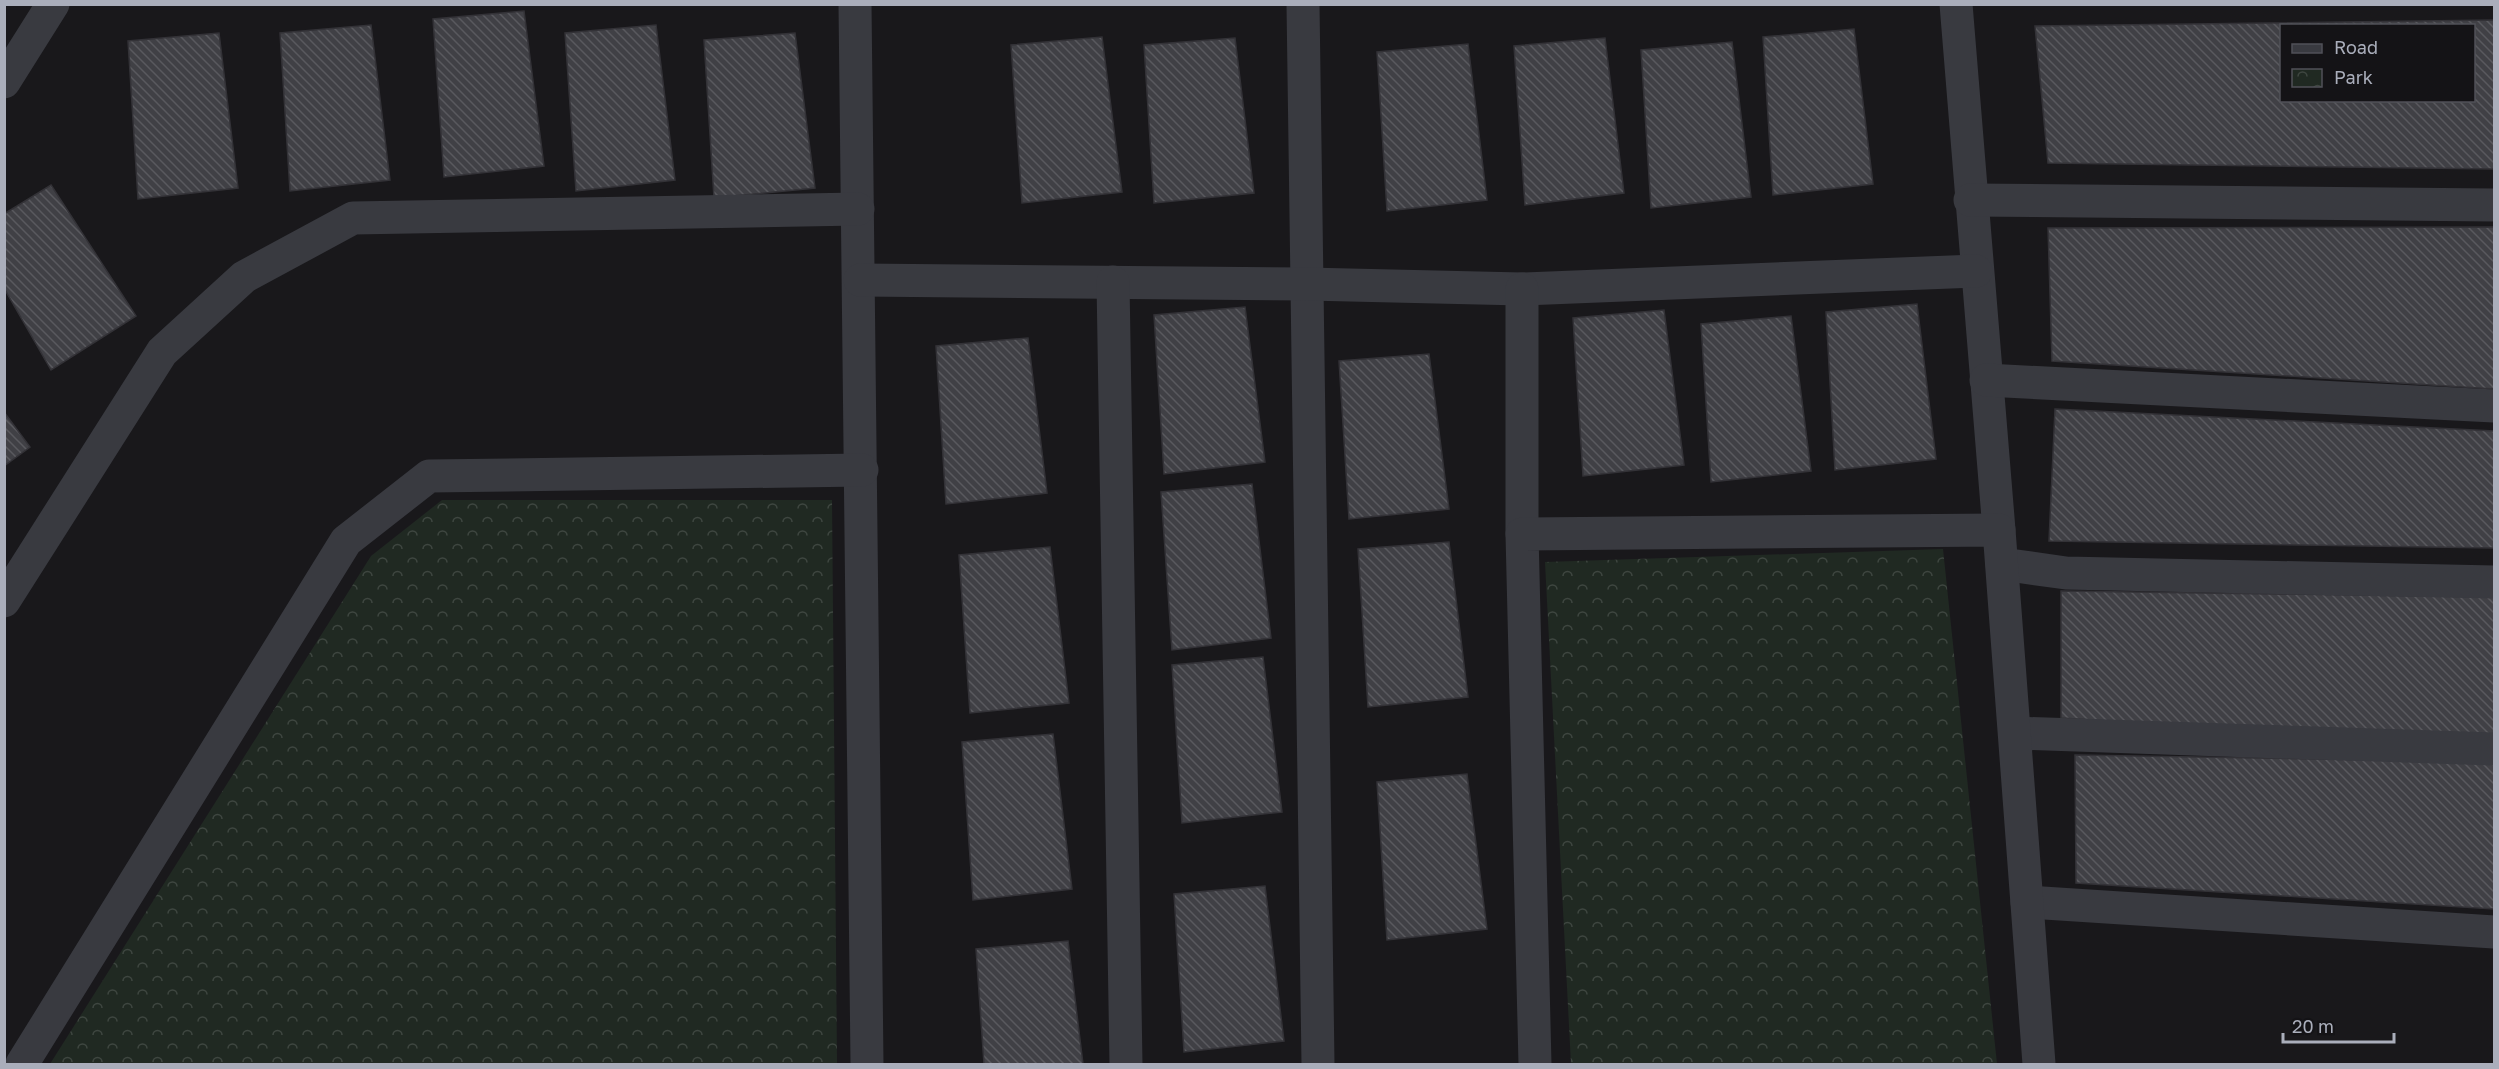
<svg xmlns="http://www.w3.org/2000/svg" width="2499" height="1069" viewBox="0 0 2499 1069" font-family="'Golos Text',sans-serif">
<style>
.park{fill:url(#park-crowns)}
.building{fill:url(#building-back-hatch);stroke:#333237;stroke-width:1.5;fill-rule:evenodd}
.lines{fill:none;stroke-linecap:round;stroke-linejoin:round}
.minor{stroke:#393a40;stroke-width:33}
.tertiary{stroke:#393a40;stroke-width:33}
</style>
<defs>
<pattern id="park-crowns" width="20" height="18" patternUnits="userSpaceOnUse" patternTransform="scale(1.5)"><rect width="20" height="18" fill="#202922"/><path d="M2 6a3 3 0 1 1 6 0M12 15a3 3 0 1 1 6 0" fill="none" stroke="#3e4640"/></pattern>
<pattern id="building-back-hatch" width="6" height="6" patternUnits="userSpaceOnUse" patternTransform="scale(1.5)"><rect width="6" height="6" fill="#404045"/><path d="M-1 5l2 2M0 0l6 6M5-1l2 2" fill="none" stroke="#59595e"/></pattern>
</defs>
<rect width="100%" height="100%" fill="#19181b"/>
<g class="park">
<polygon points="442,500 832,500 837,1064 50,1064 371,556"/>
<polygon points="1943,549 1997,1064 1571,1064 1545,562"/>
</g>
<g class="building">
<polygon points="524,11 544,166 444,177 433,19"/>
<path d="M2494,20V169L2048,163L2035,26ZM2282,26H2474V100H2282Z"/>
<polygon points="371,25 390,180 290,191 280,33"/>
<polygon points="656,25 675,180 576,191 565,33"/>
<polygon points="1854,29 1873,184 1773,195 1763,37"/>
<polygon points="219,33 238,188 138,199 128,41"/>
<polygon points="795,33 815,188 714,198 704,40"/>
<polygon points="1102,37 1122,192 1022,203 1011,45"/>
<polygon points="1235,38 1254,193 1154,203 1144,45"/>
<polygon points="1605,38 1624,193 1525,205 1514,46"/>
<polygon points="1732,42 1751,197 1651,208 1641,50"/>
<polygon points="1468,44 1487,200 1387,211 1377,52"/>
<polygon points="51,185 136,316 51,370 4,288 4,214"/>
<polygon points="2494,227 2494,389 2052,361 2048,228"/>
<polygon points="1917,304 1936,459 1835,470 1826,312"/>
<polygon points="1245,307 1265,462 1164,474 1154,315"/>
<polygon points="1664,310 1684,465 1583,476 1573,318"/>
<polygon points="1791,316 1811,471 1711,482 1701,324"/>
<polygon points="1028,338 1047,493 946,504 936,346"/>
<polygon points="1429,354 1449,509 1349,519 1339,361"/>
<polygon points="2055,409 2494,431 2494,548 2049,541"/>
<polygon points="4,412 30,447 4,466"/>
<polygon points="1252,484 1271,638 1172,650 1161,492"/>
<polygon points="1449,542 1468,697 1368,707 1358,549"/>
<polygon points="1050,547 1069,703 970,713 959,555"/>
<polygon points="2061,591 2494,597 2494,745 2061,718"/>
<polygon points="1263,657 1282,812 1182,823 1172,665"/>
<polygon points="1053,734 1072,889 973,900 962,742"/>
<polygon points="2075,755 2494,762 2494,909 2076,883"/>
<polygon points="1467,774 1487,929 1387,940 1377,782"/>
<polygon points="1265,886 1284,1041 1184,1052 1174,894"/>
<polygon points="1068,941 1083,1064 984,1064 976,949"/>
</g>
<g class="lines">
<g class="minor">
<polyline points="855,4 867,1064"/>
<polyline points="1303,4 1318,1064"/>
<polyline points="1956,4 1999,530"/>
<polyline points="1970,200 2494,205"/>
<polyline points="860,280 1307,284 1522,289 1976,271"/>
<polyline points="1113,282 1126,1064"/>
<polyline points="1522,289 1522,534"/>
<polyline points="1986,380 2494,406"/>
<polyline points="2002,564 2066,573 2494,582"/>
<polyline points="4,601 162,352 244,277 353,218 858,209"/>
<polyline points="2015,733 2494,749"/>
<polyline points="2027,902 2494,932"/>
<polyline points="22,1064 346,541 429,476 862,470"/>
<polyline points="1535,1064 1522,534 1999,530 2039,1064"/>
</g>
<polyline class="tertiary" points="4,82 53,4"/>
</g>
<rect width="2499" height="1069" fill="none" stroke="#aaaebb" stroke-width="12"/>
<rect x="2280" y="24" width="195" height="78" fill="#141316" stroke="#505158" stroke-width="1.5"/>
<rect x="2292" y="44" width="30" height="9" fill="#393a40" stroke="#505158" stroke-width="1.5"/>
<text x="2334" y="54" font-size="18" fill="#aaaebb">Road</text>
<rect x="2292" y="69" width="30" height="18" fill="url(#park-crowns)" stroke="#505158" stroke-width="1.5"/>
<text x="2334" y="84" font-size="18" fill="#aaaebb">Park</text>
<path d="M2283 1033v9h111v-9" fill="none" stroke="#aaaebb" stroke-width="3"/>
<text x="2292" y="1033" font-size="18" fill="#aaaebb" stroke="#141316" stroke-width="4.5" paint-order="stroke">20 m</text>
</svg>
